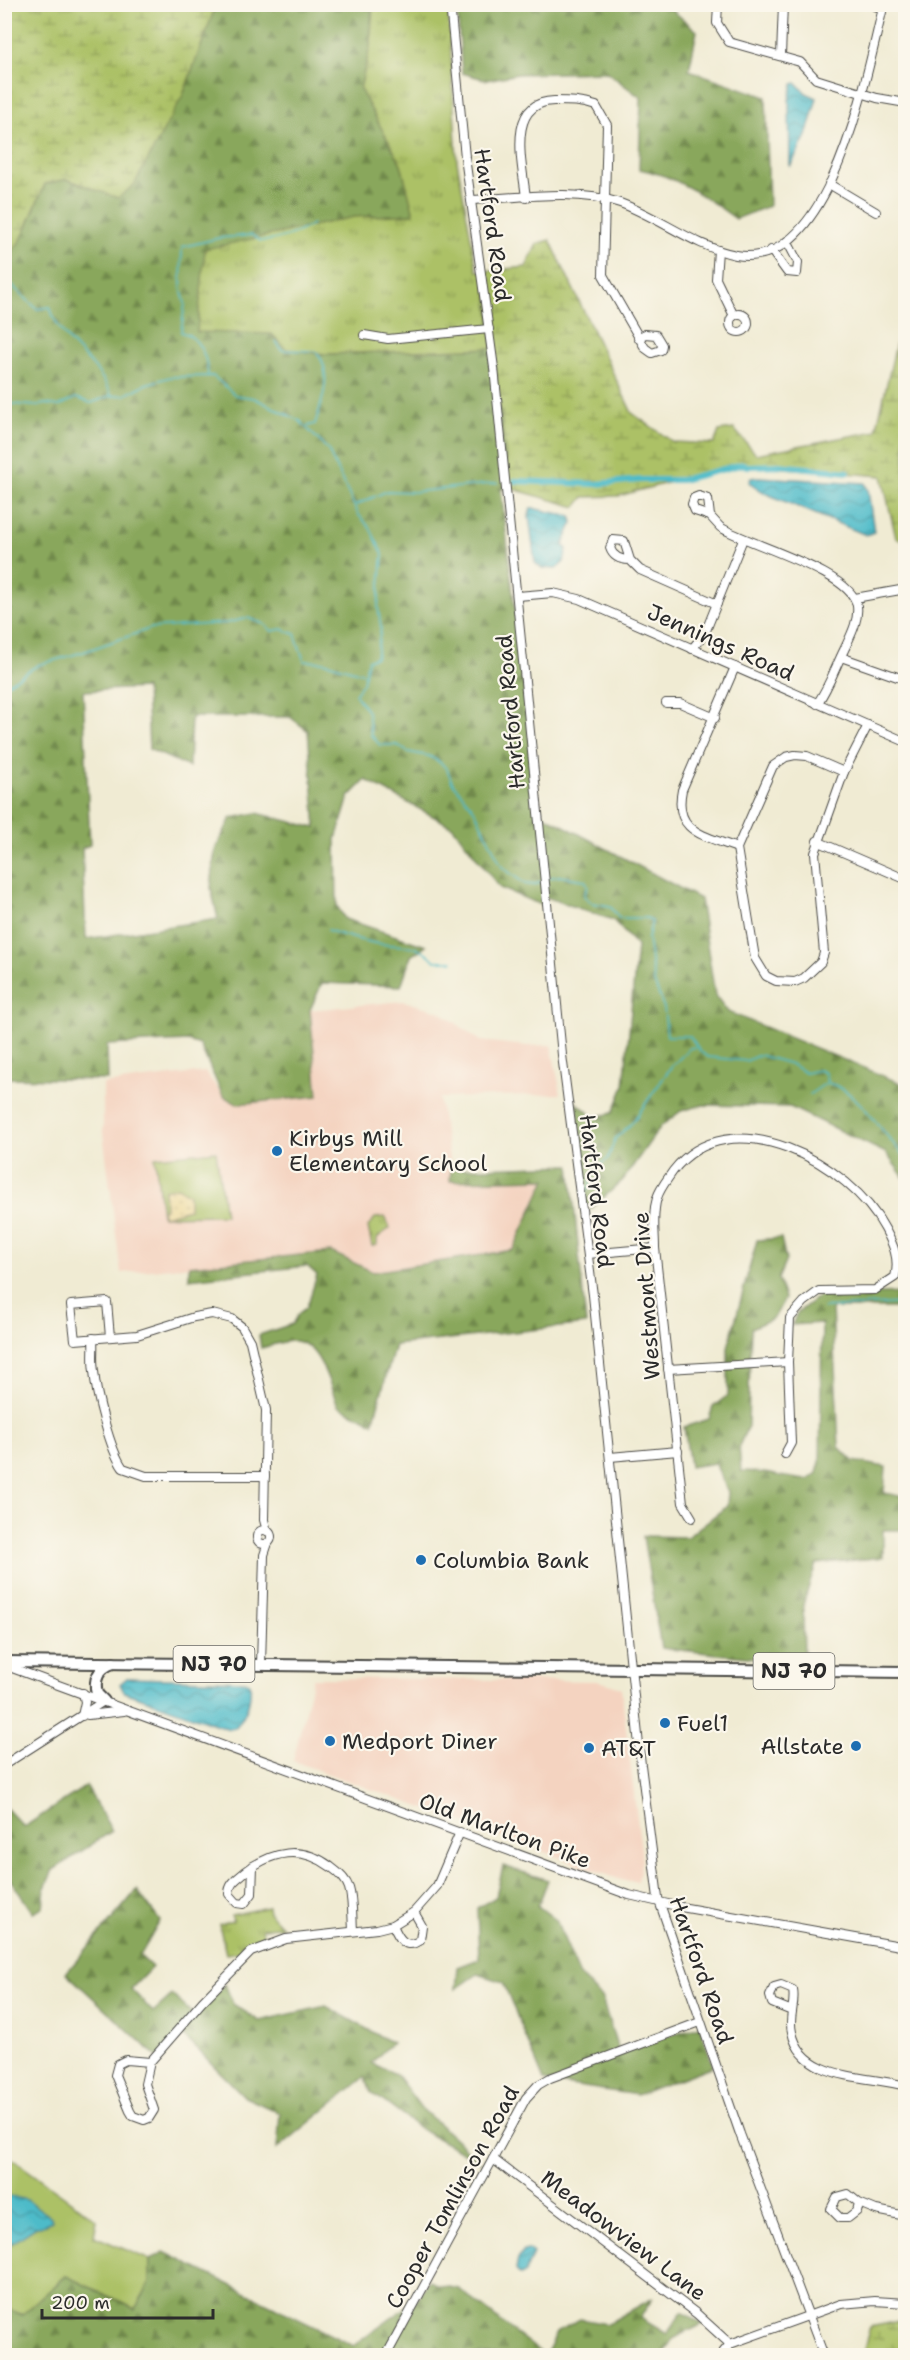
<svg xmlns="http://www.w3.org/2000/svg" width="910" height="2360" viewBox="0 0 910 2360" font-family="'Shantell Sans',sans-serif">
<style>
.built{fill:#f4d3c0}
.grass{fill:#acc166;stroke:#6c7648;stroke-width:1.5}
.forest{fill:url(#forest-firs);stroke:#5a6943;stroke-width:1.5;fill-rule:evenodd}
.wetland{fill:url(#wetland-marsh);stroke:#6c7648;stroke-width:1.5}
.sand{fill:url(#sand-dots);stroke:#8c8264;stroke-width:1.5}
.park{fill:url(#park-tufts);stroke:#6c7648;stroke-width:1.5}
.water{fill:url(#water-waves);stroke:#3c737a;stroke-width:1.5}
.lines{fill:none;stroke-linecap:round;stroke-linejoin:round}
.stream{stroke:#4ebbc9;stroke-width:1.5}
.canal{stroke:#4ebbc9;stroke-width:6}
.minor-casing{stroke:#494844;stroke-width:10}
.highway-casing{stroke:#494844;stroke-width:14}
.minor{stroke:#fff;stroke-width:8}
.highway{stroke:#fff;stroke-width:10}
.poi-dot{fill:#1f6fb2;stroke:#fbf7ec;stroke-width:2}
.labels{text-anchor:middle;stroke-width:4.5;stroke-linejoin:round;paint-order:stroke}
.shield{fill:#fbf7ec;stroke:#696865;stroke-width:1.5}
.shield-label{font-size:21px;font-weight:bold;fill:#2b2b2b}
.street-label{font-size:22px;fill:#2b2b2b;stroke:#fbf7ec}
.poi-label{font-size:22px;fill:#2b2b2b;stroke:#fbf7ec;text-anchor:start}
</style>
<defs>
<pattern id="forest-firs" width="22" height="20" patternUnits="userSpaceOnUse" patternTransform="scale(1.5)"><rect width="22" height="20" fill="#89a75b"/><path d="M5 1l3.5 6h-7zM16 11l3.5 6h-7z" fill="#70884b"/></pattern>
<pattern id="wetland-marsh" width="20" height="14" patternUnits="userSpaceOnUse" patternTransform="scale(1.5)"><rect width="20" height="14" fill="#acc166"/><path d="M1 5h8M5 5V1M11 12h8M15 12V8" fill="none" stroke="#8c9d54"/></pattern>
<pattern id="sand-dots" width="8" height="8" patternUnits="userSpaceOnUse" patternTransform="scale(1.5)"><rect width="8" height="8" fill="#eeda9e"/><path d="M2 2h.1M6 6h.1" fill="none" stroke="#cb8" stroke-width="1.8" stroke-linecap="round"/></pattern>
<pattern id="park-tufts" width="24" height="20" patternUnits="userSpaceOnUse" patternTransform="scale(1.5)"><rect width="24" height="20" fill="#acc166"/><path d="M3 7l-1-3M5 7V3M7 7l1-3M15 17l-1-3M17 17v-4M19 17l1-3" fill="none" stroke="#8c9d54"/></pattern>
<pattern id="water-waves" width="16" height="10" patternUnits="userSpaceOnUse" patternTransform="scale(1.5)"><rect width="16" height="10" fill="#4ebbc9"/><path d="M0 5q4-4 8 0t8 0" fill="none" stroke="#4198a3"/></pattern>
</defs>
<rect width="100%" height="100%" fill="#fbf7ec"/>
<filter id="ink" filterUnits="userSpaceOnUse"><feTurbulence type="fractalNoise" baseFrequency=".0167" numOctaves="2"/><feDisplacementMap in="SourceGraphic" scale="12" xChannelSelector="R" yChannelSelector="G"/><feConvolveMatrix kernelMatrix="1 2 1 2 8 2 1 2 1" color-interpolation-filters="sRGB"/></filter>
<filter id="wash" filterUnits="userSpaceOnUse"><feTurbulence type="fractalNoise" baseFrequency=".008" numOctaves="4" result="noise"/><feDisplacementMap in="SourceGraphic" scale="24" xChannelSelector="R" yChannelSelector="G"/><feGaussianBlur stdDeviation="1.35" result="paint"/><feColorMatrix in="noise" values="0 0 0 0 0 0 0 0 0 0 0 0 0 0 0 0 0 1.4 0 .05"/><feComposite in="paint" operator="in"/></filter>
<g filter="url(#wash)">
<rect width="100%" height="100%" fill="#f0ebd3"/>
<g class="built">
<polygon points="403,1001 439,1011 481,1041 526,1046 551,1045 561,1094 439,1098 451,1169 450,1181 547,1178 513,1250 373,1272 331,1252 121,1273 103,1133 103,1084 205,1072 223,1096 237,1104 318,1096 310,1010"/>
<polygon points="313,1678 599,1681 621,1688 642,1858 638,1881 624,1881 293,1761"/>
</g>
<g class="grass">
<polygon points="216,1151 225,1215 162,1216 155,1157"/>
<polygon points="4,2153 97,2220 94,2236 150,2260 150,2283 135,2309 66,2276 22,2315 5,2307"/>
</g>
<g class="forest">
<path d="M216,5H372L370,47L360,89L401,164L415,214L354,217L272,334L286,349L326,354L493,348L509,488L501,489L538,812L700,899L715,995L728,1012L905,1085V1179L886,1153L790,1107L703,1105L681,1111L661,1126L623,1180L591,1209L585,1201L577,1103L594,1117L613,1113L624,1086L637,946L613,920L543,896L544,906L500,888L453,827L366,780L349,797L336,839L337,906L345,919L426,946L411,956L401,986L322,983L310,1010L318,1096L237,1104L223,1096L200,1045L188,1041L107,1045L108,1080L5,1078V260L21,240L45,184L67,179L118,197L183,95ZM146,688L149,749L189,767L191,717H290L308,731L316,828L257,813L231,818L215,850L211,888L218,919L86,939L82,848L90,845L83,691Z"/>
<path d="M457,5H666L697,31L689,70L766,97L769,206L736,219C707,198 675,175 639,169L641,98L607,72L518,74L487,80L462,73Z"/>
<path d="M570,1165L586,1324L395,1345L373,1423L338,1406C330,1387 320,1342 294,1341C284,1340 271,1346 261,1348L259,1335L292,1324L299,1313L307,1307L317,1275L307,1266L189,1279V1266L331,1252L373,1272L513,1250L546,1179L450,1181L451,1169Z"/>
<path d="M781,1238L786,1260L778,1279L785,1298L774,1318L751,1328L748,1426L739,1446L741,1471C765,1471 784,1478 808,1480L817,1473L820,1462L822,1323L792,1325L797,1313L819,1296L905,1293V1308H832L839,1447L853,1461L886,1467L884,1493L905,1497V1530H883V1557L816,1564L803,1605L804,1659H765L661,1648L643,1536L687,1537L727,1506L728,1492L715,1463L690,1467L684,1427L709,1419L713,1407L728,1395V1347L757,1240Z"/>
<polygon points="86,1786 112,1831 53,1870 45,1888 43,1908 33,1913 5,1872 5,1807 24,1827"/>
<polygon points="503,1866 548,1880 538,1906 556,1920 580,1976 602,1999 618,2050 700,2026 713,2066 637,2095 544,2081 503,1982 478,1974 456,1989 458,1967 479,1959 477,1908 496,1897"/>
<polygon points="137,1890 160,1921 140,1956 152,1967 131,1989 153,2012 172,1995 195,2016 225,1984 233,2004 259,2021 326,2006 392,2043 371,2063 396,2074 421,2108 482,2163 422,2130 371,2092 365,2077 277,2149 280,2113 245,2097 181,2033 158,2058 66,1973"/>
<polygon points="164,2252 353,2346 419,2298 429,2280 437,2285 459,2289 544,2355 5,2355 4,2307 22,2315 66,2276 135,2309 150,2283 150,2260"/>
<polygon points="653,2298 640,2318 667,2334 682,2312 703,2324 673,2339 664,2355 545,2356 558,2331 580,2319 607,2324"/>
</g>
<g class="wetland">
<polygon points="5,4 216,5 183,95 134,185 118,198 67,179 45,184 21,240 5,260"/>
<polygon points="550,240 632,413 673,442 714,444 719,431 734,429 756,454 876,431 899,331 905,332 905,540 896,538 882,476 737,464 619,496 584,497 576,507 509,488 485,271 526,267 537,244"/>
<polygon points="905,2320 905,2355 862,2355 870,2327"/>
</g>
<polygon class="sand" points="178,1187 189,1195 189,1209 164,1216 162,1212 165,1207 164,1190"/>
<g class="park">
<polygon points="373,5 448,5 457,161 477,271 485,271 493,348 326,354 286,349 272,334 197,332 205,249 354,217 414,214 401,164 360,89 370,47"/>
<polygon points="385,1217 390,1228 377,1238 377,1245 372,1246 368,1227 375,1218"/>
<polygon points="268,1907 269,1913 282,1927 262,1928 264,1939 241,1945 242,1952 226,1954 219,1924 233,1921 231,1915"/>
</g>
<g class="water">
<polygon points="796,83 806,93 817,98 806,136 790,167 789,100 793,84"/>
<polygon points="758,477 865,483 868,490 874,532 866,535 762,492 749,482 751,478"/>
<polygon points="531,508 571,516 573,522 563,545 567,549 564,562 556,569 542,568 535,563 529,516"/>
<path d="M127,1678L245,1681L250,1683C252,1700 245,1716 235,1728L229,1729L124,1692L120,1684Z"/>
<polygon points="5,2195 27,2200 51,2217 52,2221 35,2228 5,2248"/>
<polygon points="528,2250 533,2254 525,2273 520,2275 516,2270 518,2259 524,2251"/>
</g>
<g class="lines">
<g class="stream">
<path d="M4,278L37,309L50,307C61,346 98,359 111,395"/>
<path d="M276,341L282,350L316,351C334,372 322,401 315,424L308,426"/>
<path d="M208,375C207,357 200,337 181,332L185,303L181,288L182,247L219,238L252,235L260,241C272,242 303,232 312,224"/>
<polyline points="4,399 12,404 37,406 45,404 59,406 76,398 91,403 110,396 125,395 146,384 170,377 213,376 235,395 254,398 300,421 328,450 358,514 370,528 383,554 378,607 381,628 376,657 368,660 363,683 355,694 368,712 371,735 380,745 397,745 408,752 429,756 441,763 447,769 452,782 474,809 502,867 525,884 534,885 541,882"/>
<polyline points="356,505 387,491 414,492 497,483"/>
<polyline points="4,686 38,665 83,652 152,628 227,623 248,618 264,624 272,631 282,629 295,634 304,661 324,662 365,674"/>
<polyline points="548,878 559,876 585,880 588,886 584,896 592,903 610,906 619,918 647,918 652,921 648,938 654,982 664,1008 667,1036 690,1036 700,1051 708,1057 746,1061 759,1055 791,1064 805,1073 819,1070 825,1073 827,1082"/>
<path d="M328,930C342,935 359,940 374,943C399,948 418,940 435,961H453"/>
<path d="M828,1083C859,1090 883,1135 906,1158"/>
<polyline points="810,1094 826,1083"/>
<polyline points="584,1191 590,1187 591,1178 597,1167 608,1159 615,1139 632,1123 671,1067 690,1048 696,1047"/>
<polyline points="823,1308 906,1303"/>
</g>
<polyline class="canal" points="515,481 596,484 641,480 681,480 743,464 747,466 779,465 848,472"/>
</g>
</g>
<g filter="url(#ink)">
<g class="lines">
<g class="minor-casing">
<g id="minor">
<polyline points="450,4 465,157 494,368 562,1055 593,1295 641,1765 658,1898 740,2134 824,2356"/>
<polyline points="718,4 717,23 729,42 800,62 816,79 877,98 906,103"/>
<polyline points="870,4 883,9"/>
<polyline points="781,56 783,4"/>
<polyline points="829,184 876,212"/>
<path d="M526,198C523,166 505,102 554,101C569,101 582,101 596,106L607,125L603,275L645,348L652,353L661,350L662,345L656,335L645,334L638,338"/>
<path d="M471,200C517,198 575,188 620,203C659,217 695,247 736,255C833,272 867,69 884,4"/>
<polyline points="718,250 716,279 734,316"/>
<polyline points="771,250 787,272 797,273 798,262 787,241"/>
<circle cx="739" cy="323" r="9"/>
<polyline points="364,335 388,339 489,329"/>
<path d="M710,516L695,511L692,504L694,498L699,496L708,499L710,516L720,527C749,545 853,572 857,606C859,621 850,637 844,650C835,668 829,687 817,704"/>
<path d="M630,560C620,560 613,557 610,548L613,540L624,541L630,560L640,570L717,604"/>
<polyline points="518,596 553,593 579,599 906,742"/>
<polyline points="855,598 906,589"/>
<polyline points="692,649 705,633 743,539"/>
<polyline points="841,657 906,680"/>
<path d="M735,667L682,790C673,833 705,835 737,848"/>
<polyline points="666,703 680,703 715,718"/>
<polygon points="795,755 807,756 844,772 815,853 824,953 821,962 804,978 795,982 776,981 766,976 755,958 737,848 773,766 786,757"/>
<polyline points="844,772 868,725"/>
<polyline points="817,841 905,879"/>
<polyline points="588,1254 655,1248"/>
<polyline points="110,1337 107,1302 71,1305 75,1340 137,1335 194,1317 212,1314 232,1319 242,1327 250,1341 266,1410 264,1520 267,1531"/>
<path d="M93,1338C94,1349 92,1360 94,1371C96,1394 110,1450 123,1468L146,1476H265"/>
<polyline points="668,1369 788,1362"/>
<polyline points="610,1457 678,1451"/>
<path d="M692,1518L683,1503L655,1248C655,1232 652,1214 657,1198C660,1188 667,1180 673,1171C730,1097 851,1164 885,1229C893,1244 900,1259 895,1277L875,1290L819,1291L804,1302L790,1318L788,1362L791,1443L785,1454"/>
<circle cx="264" cy="1537" r="7"/>
<polyline points="4,1665 629,1895 681,1907 906,1947"/>
<polyline points="261,1665 264,1555 268,1543"/>
<polyline points="88,1715 124,1711"/>
<polyline points="82,1716 85,1702 83,1693"/>
<polyline points="4,1765 104,1701"/>
<path d="M253,1866L252,1894L244,1904L237,1903L229,1894C229,1883 237,1879 245,1872C272,1851 302,1845 331,1867C338,1872 346,1879 349,1888C353,1901 352,1917 353,1930"/>
<path d="M393,1925C398,1937 405,1951 420,1940L422,1926L414,1912"/>
<path d="M792,2011L772,2003L770,1996L774,1987L781,1985L793,1990C796,2004 788,2017 792,2032C802,2081 867,2075 906,2086"/>
<polyline points="150,2062 145,2084 154,2110 149,2118 144,2120 133,2116 130,2111 115,2075 118,2064 126,2060 150,2062 202,2002 251,1952 286,1939 377,1929 393,1925 414,1912 437,1886 460,1832"/>
<polyline points="493,2159 697,2314 730,2344"/>
<polyline points="859,2203 857,2211 848,2218 840,2218 831,2209 837,2197 848,2194 859,2203 876,2210 906,2216"/>
<polyline points="386,2356 526,2098 538,2085 550,2078 700,2022"/>
<polyline points="720,2356 730,2344 841,2304 875,2301 906,2303"/>
</g>
</g>
<g class="highway-casing">
<g id="highway">
<polyline points="4,1662 906,1672"/>
<path d="M104,1701L97,1694C93,1679 99,1668 113,1663"/>
</g>
</g>
<use href="#minor" class="minor"/>
<use href="#highway" class="highway"/>
</g>
</g>
<g class="poi-dot">
<circle cx="277" cy="1151" r="6"/>
<circle cx="421" cy="1560" r="6"/>
<circle cx="665" cy="1723" r="6"/>
<circle cx="330" cy="1741" r="6"/>
<circle cx="856" cy="1746" r="6"/>
<circle cx="589" cy="1748" r="6"/>
</g>
<g class="labels">
<g class="shield">
<rect x="173.5" y="1646" width="81" height="36" rx="4.5"/>
<rect x="753.5" y="1653" width="81" height="36" rx="4.5"/>
</g>
<g class="shield-label">
<text x="214" y="1671">NJ 70</text>
<text x="794" y="1678">NJ 70</text>
</g>
<g class="street-label">
<text transform="translate(493 225) rotate(82)" y="8">Hartford Road</text>
<text transform="translate(721 642) rotate(24)" y="8">Jennings Road</text>
<text transform="translate(510 712) rotate(-95)" y="8">Hartford Road</text>
<text transform="translate(597 1191) rotate(83)" y="8">Hartford Road</text>
<text transform="translate(646 1296) rotate(-94)" y="8">Westmont Drive</text>
<text transform="translate(505 1830) rotate(20)" y="8">Old Marlton Pike</text>
<text transform="translate(702 1970) rotate(71)" y="8">Hartford Road</text>
<text transform="translate(452 2197) rotate(-61)" y="8">Cooper Tomlinson Road</text>
<text transform="translate(624 2235) rotate(37)" y="8">Meadowview Lane</text>
</g>
<g class="poi-label">
<text x="289" y="1146">Kirbys Mill<tspan x="289" dy="25">Elementary School</tspan></text>
<text x="433" y="1568">Columbia Bank</text>
<text x="677" y="1731">Fuel1</text>
<text x="342" y="1749">Medport Diner</text>
<text x="844" y="1754" text-anchor="end">Allstate</text>
<text x="601" y="1756">AT&amp;T</text>
</g>
</g>
<rect width="910" height="2360" fill="none" stroke="#fbf7ec" stroke-width="24"/>
<path d="M42 2309v9h171v-9" fill="none" stroke="#2b2b2b" stroke-width="3"/>
<text x="51" y="2309" font-size="18" fill="#2b2b2b" stroke="#fbf7ec" stroke-width="4.5" paint-order="stroke">200 m</text>
</svg>
